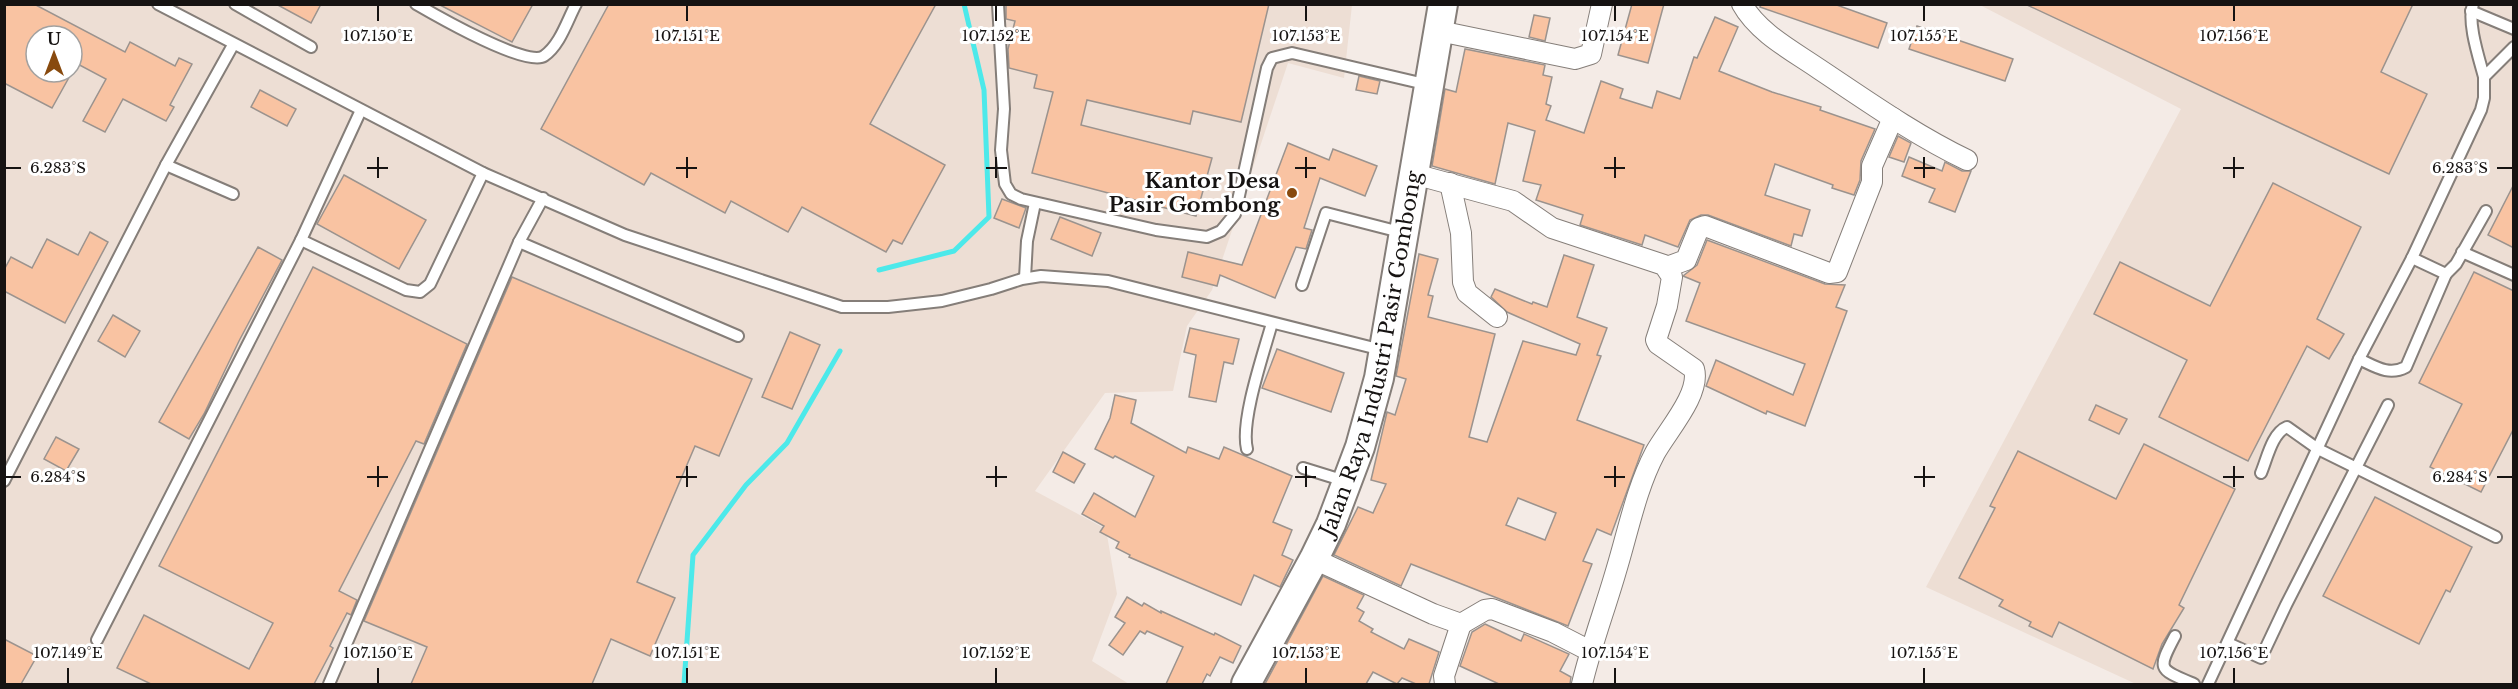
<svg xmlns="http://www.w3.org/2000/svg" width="2518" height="689" viewBox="0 0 2518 689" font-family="'Libre Baskerville',serif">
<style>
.built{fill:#edded4;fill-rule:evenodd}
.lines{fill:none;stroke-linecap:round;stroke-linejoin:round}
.stream{stroke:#4ce9ea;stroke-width:5}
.building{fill:#f9c3a2;stroke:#9b938e;stroke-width:1.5;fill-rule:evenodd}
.lane-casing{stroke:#857e79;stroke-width:14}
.street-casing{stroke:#857e79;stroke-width:22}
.secondary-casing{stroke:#857e79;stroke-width:32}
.lane{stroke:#fff;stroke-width:10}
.street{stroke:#fff;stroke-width:20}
.secondary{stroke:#fff;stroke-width:28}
.ticks{fill:none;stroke:#161312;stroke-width:2}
.poi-dot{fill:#884a0e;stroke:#fff;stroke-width:2}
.labels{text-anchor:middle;stroke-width:6;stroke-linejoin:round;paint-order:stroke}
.poi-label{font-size:21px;font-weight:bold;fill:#161312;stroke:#fff;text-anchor:end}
.street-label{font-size:21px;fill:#161312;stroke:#fff}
.ticks-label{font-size:15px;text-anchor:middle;fill:#161312;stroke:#fff;stroke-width:6;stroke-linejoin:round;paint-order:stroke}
</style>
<rect width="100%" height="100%" fill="#f4ebe6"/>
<g class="built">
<path d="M4,5H1352L1344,78L1288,63L1212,290L1187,326L1173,391L1105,393L1035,491L1106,529L1117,594L1092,661L1129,684H5ZM36,36H72V72H36Z"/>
<polygon points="1980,5 2513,5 2513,684 2136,684 1926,587 2181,109"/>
</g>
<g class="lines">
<g class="stream">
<polyline points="879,270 954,251 989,217 984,90 964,4"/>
<polyline points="684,684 693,555 746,485 787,443 840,351"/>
</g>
</g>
<g class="building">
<polygon points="4,4 34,4 125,52 130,42 175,66 179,58 192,64 170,105 174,107 166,121 123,99 105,132 83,121 106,79 72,61 72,36 36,36 36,72 72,72 52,108 4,83"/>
<polygon points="276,4 321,4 311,23"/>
<polygon points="438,4 533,4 512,42"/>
<polygon points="609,4 936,4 870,124 945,165 902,244 893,240 886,252 802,207 788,232 731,201 725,213 651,173 644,185 541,129"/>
<polygon points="1006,4 1269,4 1241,122 1193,111 1190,124 1087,100 1081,125 1212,158 1196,216 1032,173 1053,92 1034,88 1037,75 1009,68 1008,49 1015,21 1006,19"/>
<polygon points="1632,4 1664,4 1648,63 1618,55"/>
<polygon points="1761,4 1834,4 1887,23 1878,48 1760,7"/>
<polygon points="2025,4 2413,4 2381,72 2427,94 2389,174"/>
<polygon points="1534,15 1550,18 1545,41 1529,37"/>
<polygon points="1715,17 1738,27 1719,71 1772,92 1821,107 1820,110 1875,129 1861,161 1860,180 1854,195 1832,188 1833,185 1775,164 1765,195 1810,210 1802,236 1794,234 1791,246 1708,215 1701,215 1690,220 1678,247 1645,235 1642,245 1580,225 1583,215 1536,200 1541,185 1523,181 1535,131 1508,123 1495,184 1432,166 1445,89 1456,92 1465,49 1545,65 1543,75 1552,77 1546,104 1551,106 1546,120 1584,133 1601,81 1623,89 1620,98 1652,108 1657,91 1680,99 1694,57 1697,58"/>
<polygon points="1917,26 2013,59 2005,81 1909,49"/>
<polygon points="1359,76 1380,81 1377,94 1356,90"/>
<polygon points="260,90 296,109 287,126 251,107"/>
<polygon points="1898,136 1911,143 1904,162 1889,157"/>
<polygon points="1288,143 1329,160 1333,149 1377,166 1365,196 1320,178 1304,228 1312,230 1306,249 1296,247 1275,298 1220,275 1217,286 1182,277 1188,252 1242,265"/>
<polygon points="1909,157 1942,171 1945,162 1962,171 1971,171 1955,212 1929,202 1935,189 1902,176"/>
<polygon points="344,175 426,220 399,269 317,224"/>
<polygon points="2273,183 2361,227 2317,319 2344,334 2329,359 2307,346 2248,461 2159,417 2187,360 2094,314 2120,262 2210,306"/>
<polygon points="2514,184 2514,248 2488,235"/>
<polygon points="1002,199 1026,208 1019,228 994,218"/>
<polygon points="1060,217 1101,233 1092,256 1051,239"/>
<polygon points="90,232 108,242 65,323 4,291 4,270 11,257 32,268 47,239 78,255"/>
<polygon points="1707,240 1825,284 1845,285 1836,307 1847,311 1805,426 1767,411 1766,414 1706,386 1716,360 1793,395 1805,364 1686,321 1700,283 1683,276 1697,265"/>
<polygon points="258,247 282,260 239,341 204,414 189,439 159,422"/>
<path d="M1419,254L1438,259L1428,295L1433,296L1428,317L1495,334L1469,437L1487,442L1523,341L1576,355L1580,344L1507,312L1491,297L1495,289L1532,304L1533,302L1547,307L1564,255L1594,265L1577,317L1607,328L1597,355L1601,356L1577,420L1644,445L1611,535L1597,529L1583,561L1592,564L1568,626L1411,564L1401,586L1334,555L1358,507L1373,513L1386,484L1371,480L1387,412L1395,415L1406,379L1396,376ZM1518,498L1556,513L1545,540L1506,525Z"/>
<polygon points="313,267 467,344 424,444 416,441 339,591 357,600 351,615 347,613 330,646 333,648 314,684 151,684 117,668 144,615 249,669 273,623 159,566"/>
<polygon points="2474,272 2514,291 2514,428 2481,492 2430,467 2462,404 2419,383"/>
<polygon points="512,277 752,379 719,456 695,446 637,582 675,598 650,656 611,639 592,684 411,684 427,647 364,621"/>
<polygon points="113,315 140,331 125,357 98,341"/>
<polygon points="1190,328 1239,339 1233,364 1224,362 1216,402 1189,397 1196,355 1184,352"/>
<polygon points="790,332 820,345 792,409 762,397"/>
<polygon points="1277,349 1344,373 1331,412 1262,388"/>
<polygon points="1115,395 1136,400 1131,423 1186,453 1188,447 1219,459 1224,447 1292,476 1273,522 1292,530 1282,555 1293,560 1280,587 1254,575 1241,605 1129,557 1130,555 1116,548 1119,542 1100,532 1104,526 1082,514 1094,493 1135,517 1154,476 1115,456 1113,458 1095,449 1110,418"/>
<polygon points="2096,405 2127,419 2119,434 2089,420"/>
<polygon points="56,437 79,449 66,471 44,459"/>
<polygon points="2144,444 2235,489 2179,605 2184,608 2162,644 2153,669 2059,622 2052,637 2029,626 2031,622 1999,606 2003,600 1959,578 1995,508 1990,506 2018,451 2116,499"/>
<polygon points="1063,452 1085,464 1074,483 1053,472"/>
<polygon points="2375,497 2472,547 2450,592 2446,590 2419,644 2323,596"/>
<polygon points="1323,576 1364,595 1357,608 1364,612 1359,621 1373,629 1371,632 1404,649 1409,639 1439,652 1429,684 1416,684 1402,678 1397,684 1373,672 1366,684 1265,684"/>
<polygon points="1127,597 1142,606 1144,603 1161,613 1161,611 1214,635 1215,633 1241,646 1233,663 1220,657 1210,676 1207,674 1202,684 1166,684 1183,647 1147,631 1145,634 1140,631 1123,655 1109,645 1125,623 1115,617"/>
<polygon points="1485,624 1521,641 1524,634 1569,654 1560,671 1571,677 1570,684 1499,684 1460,666 1472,632"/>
<polygon points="4,639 37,656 21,684 4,684"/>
</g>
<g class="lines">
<g class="lane-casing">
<g id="lane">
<polyline points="158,4 483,173 625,235 842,307 888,307 942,301 991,289 1022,279 1041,276 1108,281 1382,350"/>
<polyline points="235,4 311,47"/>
<path d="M416,4C435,15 527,68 544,56C560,45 567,21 576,4"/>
<polyline points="998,4 1004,109 1001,150 1005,184 1011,194 1021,199 1156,230 1207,237 1221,231 1235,214 1267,68 1272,58 1292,53 1429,85"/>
<path d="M2473,4C2467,23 2479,58 2484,77L2514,47"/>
<polyline points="2471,11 2514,29"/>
<polyline points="166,165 233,194"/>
<polyline points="301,240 361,110"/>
<polyline points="519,242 738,336"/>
<polyline points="2462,252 2514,275"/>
<polyline points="2412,258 2446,274 2456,264 2486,211"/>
<polyline points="1025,278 1027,241 1035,203"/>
<polyline points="1302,285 1326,213 1404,233"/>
<path d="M2359,359C2376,367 2389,376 2406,367L2446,274"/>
<path d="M1247,449C1240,421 1264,352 1272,323"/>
<polyline points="1303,468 1345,481"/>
<path d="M2261,473C2267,459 2272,433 2287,427L2318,449L2496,537"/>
<polyline points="4,481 166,165 233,45"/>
<path d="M2175,636C2157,670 2158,669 2194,684"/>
<polyline points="97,640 301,240 406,290 420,292 430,284 483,173"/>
<polyline points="2228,643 2261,658 2286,605 2388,405"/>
<polyline points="329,684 519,242 543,198"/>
<polyline points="2208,684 2359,359 2412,258 2481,110 2484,98 2484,77"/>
</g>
</g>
<g class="street-casing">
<g id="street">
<path d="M1742,4C1758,33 1793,51 1819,69C1867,101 1915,135 1967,160"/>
<polyline points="1439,31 1575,59 1591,54 1602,4"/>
<path d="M1414,174L1513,201L1552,228L1664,265L1672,277L1667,306L1656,340L1658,344L1694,369C1701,394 1667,431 1655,453C1636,489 1628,532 1616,571C1605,609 1591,646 1582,684"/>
<polyline points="1450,183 1461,233 1463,282 1467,293 1497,317"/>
<polyline points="1667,267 1686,260 1699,228 1705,226 1829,273 1837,272 1872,182 1872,166 1893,118"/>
<polyline points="1314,559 1433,614 1461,624 1485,610 1492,609 1553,632 1590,651"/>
<polyline points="1445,684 1444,676 1461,624"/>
</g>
</g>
<g class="secondary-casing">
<g id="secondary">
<path id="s1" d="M1246,684L1314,559L1331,524L1360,447L1379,378L1443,4"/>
</g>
</g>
<use href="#lane" class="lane"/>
<use href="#street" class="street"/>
<use href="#secondary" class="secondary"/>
</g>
<path class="ticks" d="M378,6V21M687,6V21M996,6V21M1306,6V21M1615,6V21M1924,6V21M2234,6V21M378,157V178M687,157V178M996,157V178M1306,157V178M1615,157V178M1924,157V178M2234,157V178M6,168H21M367,168H388M676,168H697M986,168H1007M1295,168H1316M1604,168H1625M1914,168H1935M2223,168H2244M2497,168H2512M378,466V487M687,466V487M996,466V487M1306,466V487M1615,466V487M1924,466V487M2234,466V487M6,477H21M367,477H388M676,477H697M986,477H1007M1295,477H1316M1604,477H1625M1914,477H1935M2223,477H2244M2497,477H2512M68,668V683M378,668V683M687,668V683M996,668V683M1306,668V683M1615,668V683M1924,668V683M2234,668V683"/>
<circle class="poi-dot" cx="1292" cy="193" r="6"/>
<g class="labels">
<g class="poi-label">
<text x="1280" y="188">Kantor Desa<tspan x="1280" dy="24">Pasir Gombong</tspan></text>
</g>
<g class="street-label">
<text dy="7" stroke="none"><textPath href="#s1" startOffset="357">Jalan Raya Industri Pasir Gombong</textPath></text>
</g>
</g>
<g class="ticks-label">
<text x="378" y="41">107.150°E</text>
<text x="687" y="41">107.151°E</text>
<text x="996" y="41">107.152°E</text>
<text x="1306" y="41">107.153°E</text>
<text x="1615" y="41">107.154°E</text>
<text x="1924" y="41">107.155°E</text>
<text x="2234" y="41">107.156°E</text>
<text x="58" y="173">6.283°S</text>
<text x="2460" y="173">6.283°S</text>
<text x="58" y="482">6.284°S</text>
<text x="2460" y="482">6.284°S</text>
<text x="68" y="658">107.149°E</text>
<text x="378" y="658">107.150°E</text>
<text x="687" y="658">107.151°E</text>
<text x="996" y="658">107.152°E</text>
<text x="1306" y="658">107.153°E</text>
<text x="1615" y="658">107.154°E</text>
<text x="1924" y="658">107.155°E</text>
<text x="2234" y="658">107.156°E</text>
</g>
<rect width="2518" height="689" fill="none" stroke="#161312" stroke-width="12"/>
<g transform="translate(54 54)"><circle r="28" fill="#ffffff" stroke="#a2a1a0" stroke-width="1.5"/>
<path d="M0-4.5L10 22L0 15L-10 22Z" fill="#884a0e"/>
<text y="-9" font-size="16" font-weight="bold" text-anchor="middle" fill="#161312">U</text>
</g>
</svg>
